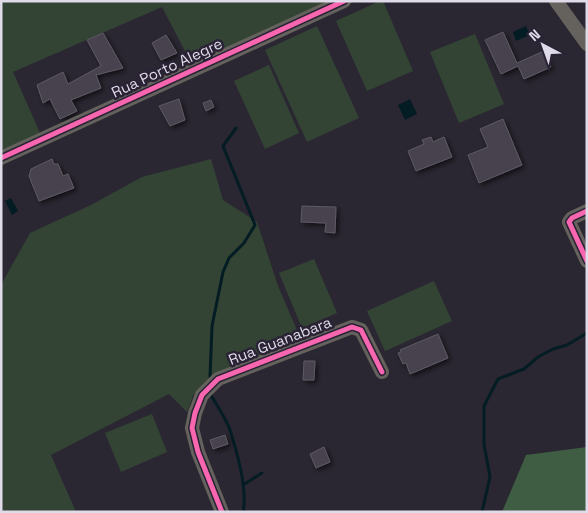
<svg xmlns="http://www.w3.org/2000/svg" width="588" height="513" viewBox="0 0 588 513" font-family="'Space Grotesk',sans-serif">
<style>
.green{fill:#334435}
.forest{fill:#3f5d43}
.water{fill:#041c23}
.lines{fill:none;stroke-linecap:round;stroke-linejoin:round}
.stream{stroke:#041c23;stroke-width:3}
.building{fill:#46424e;stroke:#5e5a64;filter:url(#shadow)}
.minor{stroke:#65625d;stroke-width:14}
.cycleway-casing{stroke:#2a2336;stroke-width:8}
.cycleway{stroke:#f766af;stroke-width:5}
.labels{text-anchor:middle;stroke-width:5;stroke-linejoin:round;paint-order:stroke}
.street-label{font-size:15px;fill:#dfdbe8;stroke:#2a2336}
</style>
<defs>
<filter id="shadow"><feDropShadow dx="2.5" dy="2.5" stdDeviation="2.5" flood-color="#0009"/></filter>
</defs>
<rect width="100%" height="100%" fill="#2b2732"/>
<g class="green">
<polygon points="1,1 356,1 196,72 162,7 13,72 44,142 1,161"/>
<polygon points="380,1 383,1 413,71 367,91 336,21"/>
<polygon points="317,26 359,118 307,142 265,50"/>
<polygon points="475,34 504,104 459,123 430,52"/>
<polygon points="269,65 299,133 265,149 234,81"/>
<polygon points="211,159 223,200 257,222 278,286 302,342 212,375 193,396 187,412 169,394 51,455 76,512 1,512 1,285 30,233 91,205 142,177"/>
<polygon points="314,259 337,313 302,328 279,273"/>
<polygon points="434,281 452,321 385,351 367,311"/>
<polygon points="152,414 167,452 121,472 105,433"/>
</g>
<polygon class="forest" points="587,447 587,512 502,512 526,455"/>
<g class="water">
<polygon points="526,26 530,35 516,41 513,32"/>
<polygon points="410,99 417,114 405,120 398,105"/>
<polygon points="11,198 18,211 12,215 5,201"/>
</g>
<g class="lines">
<g class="stream">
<polyline points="210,377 212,326 223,272 229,258 244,243 255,225 223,146 236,128"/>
<path d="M211,395C217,406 226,418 230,430C237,452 248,490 243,512"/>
<polyline points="243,485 262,473"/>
<polyline points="482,512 490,477 484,444 484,406 498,379 524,369 538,357 553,349 567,345 587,333"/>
</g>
</g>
<g class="building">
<polygon points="503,32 517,63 544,51 551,67 524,79 518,66 501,74 485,40"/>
<polygon points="103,33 123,68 96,75 101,88 71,100 77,111 60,119 50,99 43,103 37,85 63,72 68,84 101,66 87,40"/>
<polygon points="166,35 177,53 161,60 152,43"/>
<polygon points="179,99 185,120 170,126 159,106"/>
<polygon points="211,100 214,107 206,111 203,103"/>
<polygon points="503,119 522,165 479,183 468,155 488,147 480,129"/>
<polygon points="431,137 433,142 444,137 452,157 416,171 408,151 424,144 422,140"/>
<polygon points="52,159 54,164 58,164 63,176 68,174 74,188 39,201 29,176 31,169"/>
<polygon points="302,206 336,207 335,233 325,232 326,223 301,222"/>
<polygon points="438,334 448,358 410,374 406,363 403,364 398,353 401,352 400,350"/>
<polygon points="304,361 315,361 314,380 303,380"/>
<polygon points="225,435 228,444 213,449 210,440"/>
<polygon points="324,447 330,462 316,468 310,454"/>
</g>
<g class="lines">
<g class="minor">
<polyline points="556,1 587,44"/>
<polyline points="1,158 344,1"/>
<polyline points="587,211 572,218 569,222 587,261"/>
<polyline points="222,512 198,452 192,428 195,413 202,395 218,379 352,327 361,330 382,372"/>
</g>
<g class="cycleway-casing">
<g id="cycleway">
<polyline points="1,158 344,1"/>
<polyline points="587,211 572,218 569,222 587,261"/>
<polyline points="222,512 198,452 192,428 195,413 202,395 218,379 352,327 361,330 382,372"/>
</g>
</g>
<use href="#cycleway" class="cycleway"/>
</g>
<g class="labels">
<g class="street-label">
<text transform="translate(167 68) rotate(-25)" y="5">Rua Porto Alegre</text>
<text transform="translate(280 341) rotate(-21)" y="5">Rua Guanabara</text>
</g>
</g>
<rect width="588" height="513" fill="none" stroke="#dfdbe8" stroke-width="5"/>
<g transform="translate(543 45) rotate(319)" stroke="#2a2336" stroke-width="4" paint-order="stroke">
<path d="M0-4L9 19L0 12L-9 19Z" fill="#dfdbe8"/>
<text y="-8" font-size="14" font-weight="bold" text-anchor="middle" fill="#dfdbe8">N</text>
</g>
</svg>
